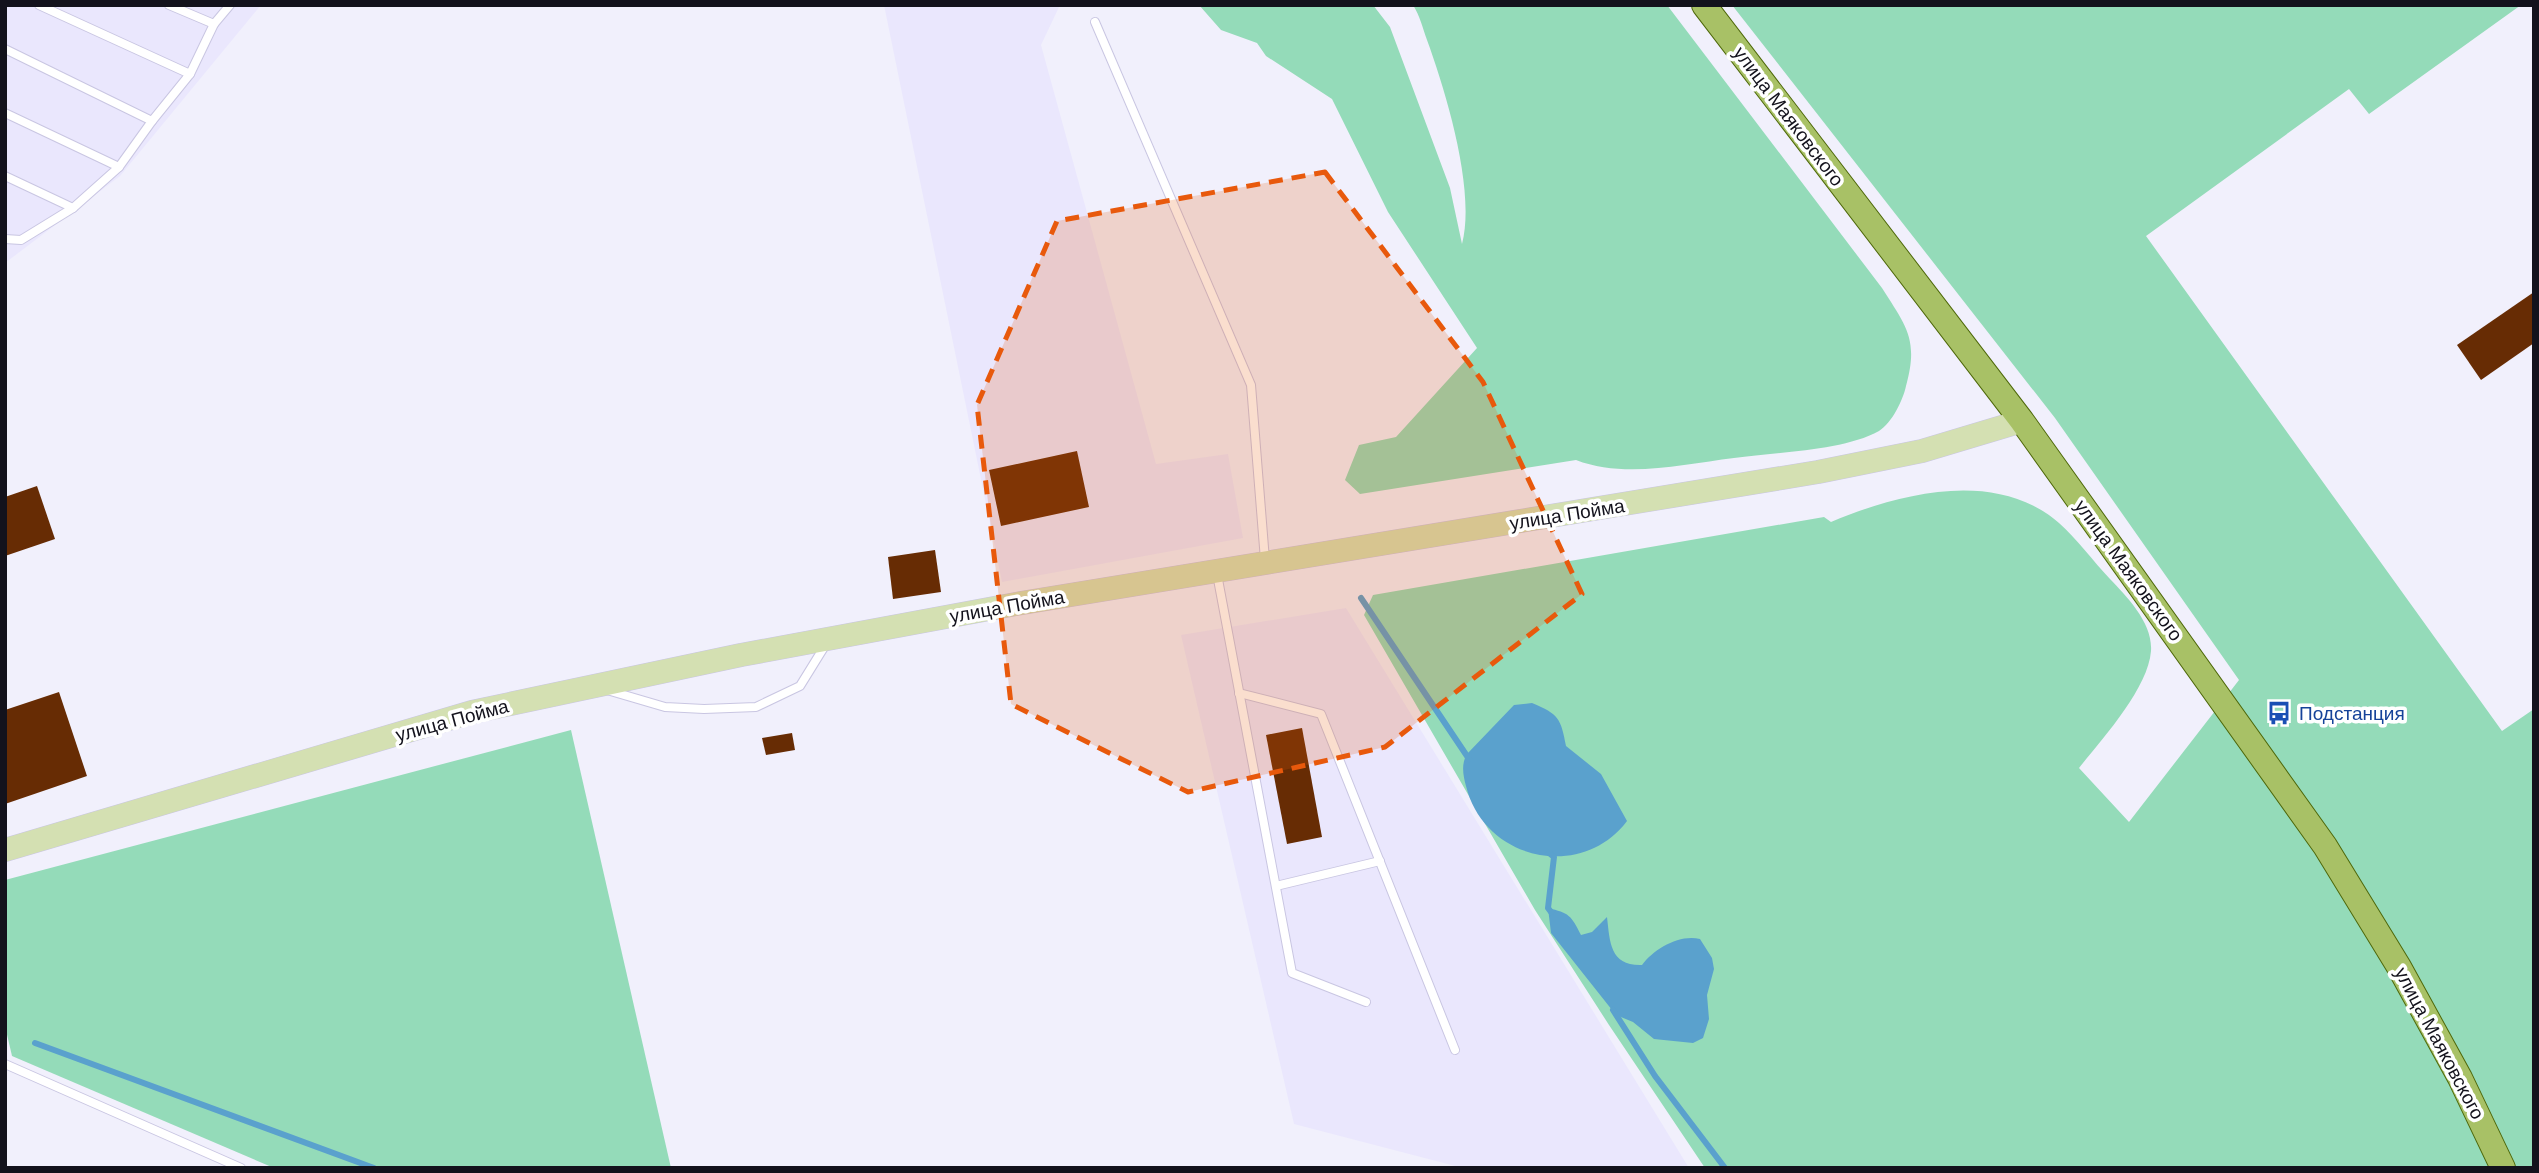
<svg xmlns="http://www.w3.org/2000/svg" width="2539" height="1173" viewBox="0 0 2539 1173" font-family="Helvetica,sans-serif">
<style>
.built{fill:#eae7fd}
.green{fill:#94dbb9}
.water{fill:#5aa1cd}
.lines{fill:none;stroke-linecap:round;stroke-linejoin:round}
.stream{stroke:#5aa1cd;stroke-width:6}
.building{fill:#672c04}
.service-casing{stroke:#c9c6e2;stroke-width:10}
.secondary-casing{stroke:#c9c6e2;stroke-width:24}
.primary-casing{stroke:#4e680a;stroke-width:26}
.service{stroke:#fff;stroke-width:8}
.secondary{stroke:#d4e0b2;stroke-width:23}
.primary{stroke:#a8c166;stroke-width:24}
.marked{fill:#e8590c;fill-opacity:0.2;stroke:#e8590c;stroke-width:5;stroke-dasharray:14 9;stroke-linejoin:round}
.labels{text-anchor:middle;stroke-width:7;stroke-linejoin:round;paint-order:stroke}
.street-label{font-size:19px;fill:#13121c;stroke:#fff}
.transit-label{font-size:19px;fill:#164399;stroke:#fff;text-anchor:start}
</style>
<rect width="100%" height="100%" fill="#f1f0fc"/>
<g class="built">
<polygon points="5,5 261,5 120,176 5,263"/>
<polygon points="884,5 1060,5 1041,45 1156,464 1228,454 1243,538 1002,582"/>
<polygon points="1346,608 1689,1168 1463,1168 1294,1124 1181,635"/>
</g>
<g class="green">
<path d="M1199,5H1373L1390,27L1450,188L1462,244C1476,191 1446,92 1427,40C1423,29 1420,16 1413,5H1667L1882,288C1906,326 1919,339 1906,386C1903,400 1892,423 1879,431C1843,451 1776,452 1734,458C1684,464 1625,479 1576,460L1360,494L1345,480L1359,445L1396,437L1477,348L1388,212L1332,99L1266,56L1257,43L1221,30Z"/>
<path d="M1732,5H2521L2369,114L2349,89L2146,236L2502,731L2534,709V1168H1705L1609,1025L1535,910L1364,615L1373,595L1824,517L1831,522C1900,493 1996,468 2059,523C2077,539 2093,561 2110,579C2127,597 2153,623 2151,651C2148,689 2102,739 2079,768L2129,822L2239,680L2055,418Z"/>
<polygon points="571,730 671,1168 274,1168 12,1056 5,1026 5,880"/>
</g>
<g class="water">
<path d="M1532,703C1559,714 1561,719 1566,746L1601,774L1627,821C1581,882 1484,860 1466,786C1463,775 1461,764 1467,754L1514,705Z"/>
<path d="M1548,908C1569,913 1571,915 1581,935L1592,932L1607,917C1610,943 1610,966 1642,965C1654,949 1679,934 1700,939L1712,958L1714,969L1707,995L1709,1019L1703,1038L1693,1043L1654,1039L1633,1022L1616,1015L1551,933Z"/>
</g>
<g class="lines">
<g class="stream">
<polyline points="1361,598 1469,759"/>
<polyline points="1549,853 1554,857 1548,908 1551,912"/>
<polyline points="1613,1010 1655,1076 1725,1168"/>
<polyline points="35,1043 374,1168"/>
</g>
</g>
<g class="building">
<polygon points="2534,292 2534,343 2481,380 2457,345"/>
<polygon points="1077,451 1089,507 1001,526 989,470"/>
<polygon points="37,486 55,539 5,556 5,497"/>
<polygon points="935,550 941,592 893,599 888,557"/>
<polygon points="59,692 87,776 5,804 5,710"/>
<polygon points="1302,728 1322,837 1287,844 1266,735"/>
<polygon points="792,733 795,750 766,755 762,738"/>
</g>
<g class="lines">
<g class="service-casing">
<g id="service">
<polyline points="169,5 214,24 230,5"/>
<polyline points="1095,22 1251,385 1265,560"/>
<polyline points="5,49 152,121 190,74 39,5"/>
<polyline points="190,74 214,24"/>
<polyline points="5,113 119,167 73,208 5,176"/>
<polyline points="119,167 152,121"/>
<polyline points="5,239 21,240 73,208"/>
<polyline points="1217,574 1292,973 1366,1002"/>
<polyline points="607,690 665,707 704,709 756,707 800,686 826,644"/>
<polyline points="1239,693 1321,714 1455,1050"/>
<polyline points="1276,886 1380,861"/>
<polyline points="5,1064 241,1168"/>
</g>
</g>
<g class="secondary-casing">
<polyline id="secondary" points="5,850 472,712 741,655 1016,604 1818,472 1922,451 2022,421"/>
</g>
<g class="primary-casing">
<polyline id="primary" points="1704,5 2022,421 2325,846 2399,967 2460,1078 2503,1168"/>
</g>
<use href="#service" class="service"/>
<use href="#secondary" class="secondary"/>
<use href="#primary" class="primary"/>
</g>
<path class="marked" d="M1325,172L1483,382L1582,594L1385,747L1188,792L1011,704L977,405L1057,221Z"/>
<defs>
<g id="bus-bare" transform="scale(1.89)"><path d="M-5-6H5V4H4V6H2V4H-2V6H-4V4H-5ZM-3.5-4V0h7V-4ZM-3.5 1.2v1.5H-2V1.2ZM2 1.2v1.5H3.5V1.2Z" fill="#1a4fb4" stroke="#fff" stroke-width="2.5" paint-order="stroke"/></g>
</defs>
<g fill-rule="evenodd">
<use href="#bus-bare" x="2279" y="713"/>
</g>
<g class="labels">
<g class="street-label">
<text transform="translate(1789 116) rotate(53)" y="7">улица Маяковского</text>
<text transform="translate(1567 514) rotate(-9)" y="7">улица Пойма</text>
<text transform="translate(2129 570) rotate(54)" y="7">улица Маяковского</text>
<text transform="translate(1007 606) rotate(-10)" y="7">улица Пойма</text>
<text transform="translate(452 720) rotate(-15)" y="7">улица Пойма</text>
<text transform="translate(2440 1043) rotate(62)" y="7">улица Маяковского</text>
</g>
<g class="transit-label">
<text x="2299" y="720">Подстанция</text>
</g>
</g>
<rect width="2539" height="1173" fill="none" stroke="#13121c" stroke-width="14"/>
</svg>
